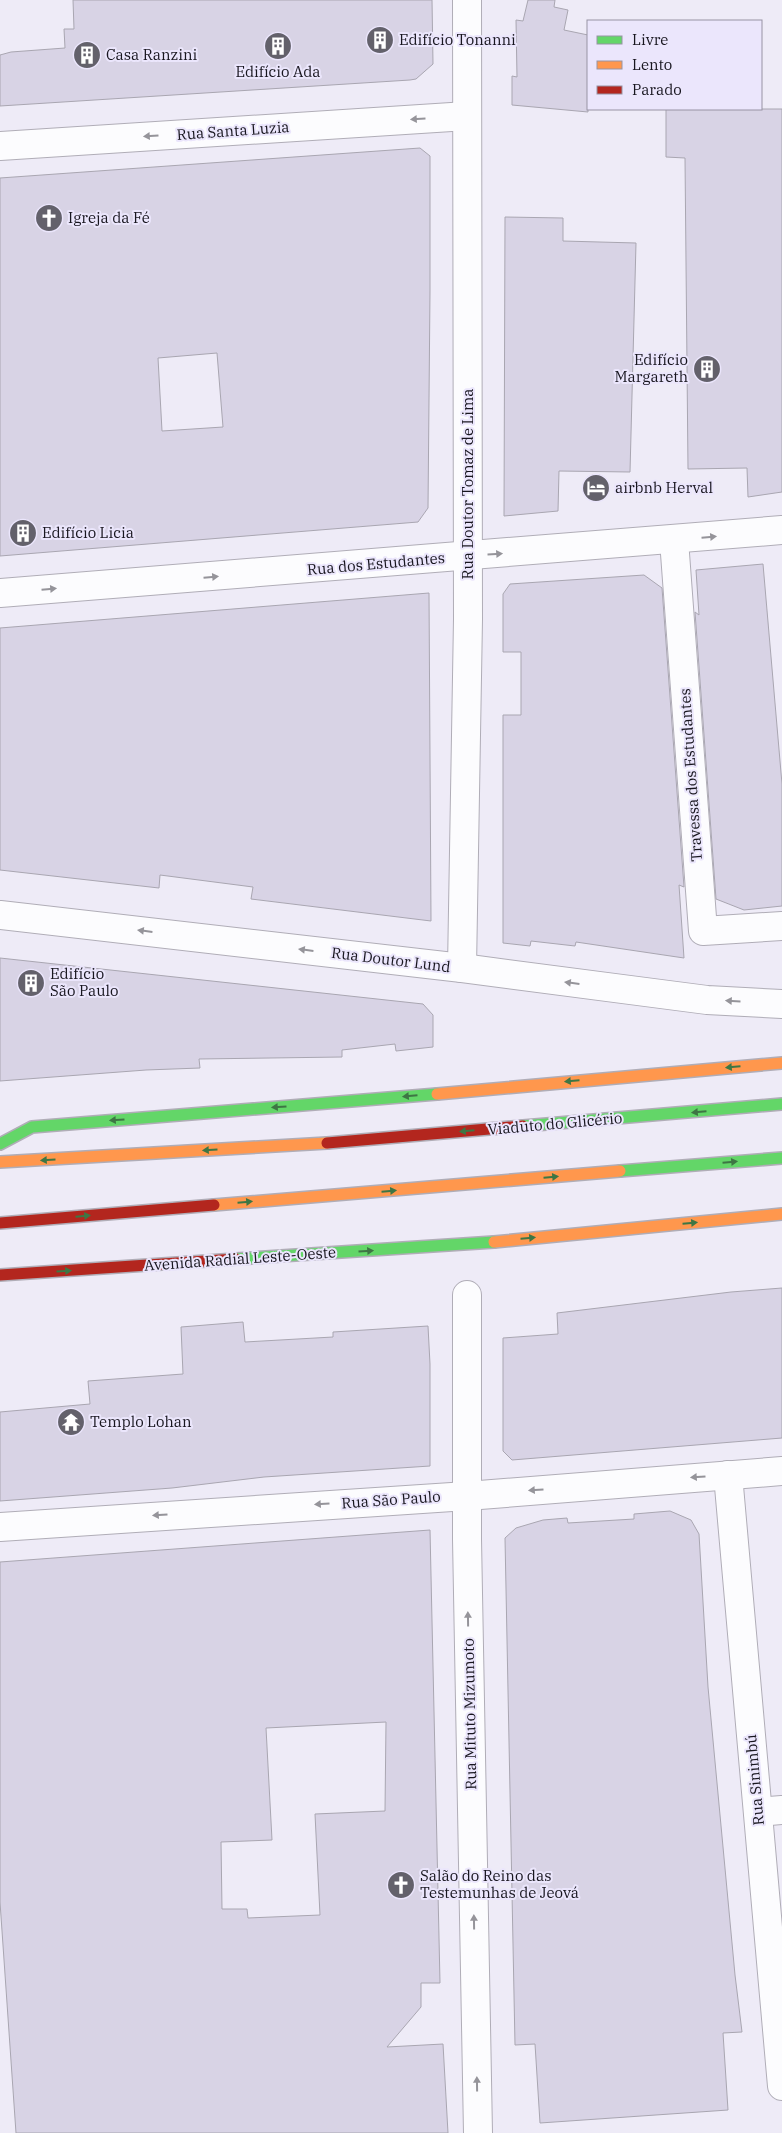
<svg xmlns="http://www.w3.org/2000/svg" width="782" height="2133" viewBox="0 0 782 2133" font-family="'IBM Plex Serif',serif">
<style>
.building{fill:#d8d3e5;stroke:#a9a6b1;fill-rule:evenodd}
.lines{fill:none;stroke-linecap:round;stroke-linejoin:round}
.street-casing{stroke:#b0adb7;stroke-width:30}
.fast-casing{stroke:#b0adb7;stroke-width:14}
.slow-casing{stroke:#b0adb7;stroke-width:14}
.jam-casing{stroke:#b0adb7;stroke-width:14}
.street{stroke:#fcfcfe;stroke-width:28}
.fast{stroke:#63d668;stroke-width:11}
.slow{stroke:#ff974d;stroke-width:11}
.jam{stroke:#b3261e;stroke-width:11}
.oneway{fill:#95949a}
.oneway2{fill:#3e7644}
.labels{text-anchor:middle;stroke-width:4;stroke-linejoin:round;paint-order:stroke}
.poi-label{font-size:15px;fill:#18161f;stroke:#ebe6fc;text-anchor:start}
.street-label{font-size:15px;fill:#18161f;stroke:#ebe6fc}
</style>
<rect width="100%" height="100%" fill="#eeebf7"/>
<g class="building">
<polygon points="73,0 432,0 433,64 416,79 410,80 0,106 0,55 11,52 65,48 64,29 74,29"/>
<polygon points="528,0 555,0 554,7 568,10 564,30 588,35 588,112 512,105 512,76 517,77 516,20 523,21"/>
<polygon points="666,109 782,109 782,492 748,497 747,468 688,469 685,158 666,157"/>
<path d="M420,148L430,156V291L428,508L418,522L0,556V178ZM217,353L223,427L162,431L158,358Z"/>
<polygon points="505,217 563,218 563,241 636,243 630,472 559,471 558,511 504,516"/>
<polygon points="763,564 782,784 782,906 744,910 716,899 695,612 699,615 696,570"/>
<polygon points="644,575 662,588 684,887 679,885 684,958 576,942 575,946 531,941 530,946 503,943 503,715 521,715 521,652 503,652 503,594 510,584"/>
<polygon points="429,593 431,921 251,899 253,887 160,875 159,888 0,870 0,628"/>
<polygon points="0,958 423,1004 433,1015 433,1047 396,1051 395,1044 342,1050 342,1057 199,1059 200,1068 146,1070 0,1081"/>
<polygon points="782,1288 782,1438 512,1460 503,1451 503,1338 558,1334 557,1313 731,1292"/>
<polygon points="243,1322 245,1342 333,1337 333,1332 428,1326 430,1364 430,1466 264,1477 172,1488 0,1501 0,1412 90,1404 88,1381 183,1374 181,1327"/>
<polygon points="670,1511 691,1520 699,1534 708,1687 735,1975 742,2032 723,2033 728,2110 540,2123 535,2044 515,2045 505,1538 516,1528 543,1520 567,1518 568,1523 634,1519 634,1514"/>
<path d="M430,1530L440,1983H421V2007L387,2047L443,2044L448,2133H16L0,1902V1562ZM386,1722L385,1811L315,1814L320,1915L248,1918L247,1909H222L221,1842L272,1840L266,1728Z"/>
</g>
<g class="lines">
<g class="street-casing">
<g id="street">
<polyline points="0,146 467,116"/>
<polyline points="674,540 703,931 782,926"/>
<polyline points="0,593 782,530"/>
<polyline points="0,915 462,968 707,1000 782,1004"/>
<polyline points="462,968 468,619 467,0"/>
<polyline points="467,1295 467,1539 478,2133"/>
<polyline points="728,1475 782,2086"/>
<polyline points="0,1527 467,1496 782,1471"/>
<polyline points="758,1812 782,1810"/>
</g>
</g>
<g class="fast-casing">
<g id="fast">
<polyline points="523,1126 782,1104"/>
<polyline points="0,1144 32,1127 437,1094"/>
<polyline points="620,1171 782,1158"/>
<polyline points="236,1259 494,1242"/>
</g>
</g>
<g class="slow-casing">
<g id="slow">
<polyline points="437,1094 782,1063"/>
<polyline points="0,1162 327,1143"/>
<polyline points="214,1205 620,1171"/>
<polyline points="494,1242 782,1214"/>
</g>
</g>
<g class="jam-casing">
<g id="jam">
<polyline points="327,1143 523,1126"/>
<polyline points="0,1223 214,1205"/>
<polyline points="0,1275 236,1259"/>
</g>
</g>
<use href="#street" class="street"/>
<use href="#fast" class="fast"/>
<use href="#slow" class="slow"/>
<use href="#jam" class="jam"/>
</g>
<defs><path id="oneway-solid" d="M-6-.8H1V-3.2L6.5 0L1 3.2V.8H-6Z" transform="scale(1.25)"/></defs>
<g class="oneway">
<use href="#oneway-solid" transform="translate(418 119) rotate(177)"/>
<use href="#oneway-solid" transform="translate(151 136) rotate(176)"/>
<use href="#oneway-solid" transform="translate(709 537) rotate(-5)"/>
<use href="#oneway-solid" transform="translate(495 554) rotate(-4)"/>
<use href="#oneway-solid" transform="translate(211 577) rotate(-5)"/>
<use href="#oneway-solid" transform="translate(49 589) rotate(-5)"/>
<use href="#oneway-solid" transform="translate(145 931) rotate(-173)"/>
<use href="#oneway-solid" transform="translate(306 950) rotate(-173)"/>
<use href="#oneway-solid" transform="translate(572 983) rotate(-173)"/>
<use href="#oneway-solid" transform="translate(733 1001) rotate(-177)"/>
<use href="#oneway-solid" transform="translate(698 1477) rotate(176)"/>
<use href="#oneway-solid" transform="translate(536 1490) rotate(176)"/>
<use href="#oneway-solid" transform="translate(322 1504) rotate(176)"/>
<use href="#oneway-solid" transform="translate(160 1515) rotate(176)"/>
<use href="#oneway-solid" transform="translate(468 1619) rotate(-91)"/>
<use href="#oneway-solid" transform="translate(474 1922) rotate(-91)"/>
<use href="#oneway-solid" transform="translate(477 2084) rotate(-91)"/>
</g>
<g class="oneway2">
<use href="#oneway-solid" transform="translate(733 1067) rotate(175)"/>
<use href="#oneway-solid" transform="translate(572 1081) rotate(175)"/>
<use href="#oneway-solid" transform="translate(410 1096) rotate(175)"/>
<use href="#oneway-solid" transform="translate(279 1107) rotate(176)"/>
<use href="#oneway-solid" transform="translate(699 1112) rotate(175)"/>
<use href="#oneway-solid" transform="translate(117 1120) rotate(176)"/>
<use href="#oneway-solid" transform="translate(467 1131) rotate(175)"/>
<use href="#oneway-solid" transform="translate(210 1150) rotate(177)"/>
<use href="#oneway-solid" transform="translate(48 1160) rotate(177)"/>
<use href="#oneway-solid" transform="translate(730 1162) rotate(-5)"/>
<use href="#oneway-solid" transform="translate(551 1177) rotate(-5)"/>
<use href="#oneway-solid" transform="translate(389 1191) rotate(-5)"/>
<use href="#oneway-solid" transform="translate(245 1202) rotate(-5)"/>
<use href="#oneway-solid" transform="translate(83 1216) rotate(-5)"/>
<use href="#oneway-solid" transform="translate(690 1223) rotate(-5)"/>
<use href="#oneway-solid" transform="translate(528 1238) rotate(-5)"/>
<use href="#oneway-solid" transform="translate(366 1251) rotate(-4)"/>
<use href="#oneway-solid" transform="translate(64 1271) rotate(-4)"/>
</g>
<defs>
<g id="building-disc" transform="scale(1.4375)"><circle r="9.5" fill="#63616b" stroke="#ebe6fc"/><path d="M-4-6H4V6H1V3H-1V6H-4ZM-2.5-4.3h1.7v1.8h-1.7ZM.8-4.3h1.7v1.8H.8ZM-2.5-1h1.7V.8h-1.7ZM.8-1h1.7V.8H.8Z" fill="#fff"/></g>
<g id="church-disc" transform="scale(1.4375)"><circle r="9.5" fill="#63616b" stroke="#ebe6fc"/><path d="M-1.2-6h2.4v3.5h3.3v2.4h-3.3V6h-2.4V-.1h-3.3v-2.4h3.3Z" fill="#fff"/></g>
<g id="hotel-disc" transform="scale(1.4375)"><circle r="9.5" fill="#63616b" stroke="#ebe6fc"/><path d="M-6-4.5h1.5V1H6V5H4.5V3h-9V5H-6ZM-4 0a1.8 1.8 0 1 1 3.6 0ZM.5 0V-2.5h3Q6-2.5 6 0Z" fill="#fff"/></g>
<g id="temple-disc" transform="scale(1.4375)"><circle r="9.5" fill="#63616b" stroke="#ebe6fc"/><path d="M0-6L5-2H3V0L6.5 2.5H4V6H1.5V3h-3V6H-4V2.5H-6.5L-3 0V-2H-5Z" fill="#fff"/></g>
</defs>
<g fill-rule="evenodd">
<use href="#building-disc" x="380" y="40"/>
<use href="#building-disc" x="278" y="46"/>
<use href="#building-disc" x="87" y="55"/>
<use href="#church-disc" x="49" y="218"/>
<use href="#building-disc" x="707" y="369"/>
<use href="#hotel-disc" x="596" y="488"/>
<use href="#building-disc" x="23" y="533"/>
<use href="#building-disc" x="31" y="983"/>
<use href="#temple-disc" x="71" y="1422"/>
<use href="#church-disc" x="401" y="1885"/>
</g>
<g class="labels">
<g class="poi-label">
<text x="399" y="45">Edifício Tonanni</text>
<text x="106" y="60">Casa Ranzini</text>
<text x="278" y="77" text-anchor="middle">Edifício Ada</text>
<text x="68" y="223">Igreja da Fé</text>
<text x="688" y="365" text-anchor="end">Edifício<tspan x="688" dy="17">Margareth</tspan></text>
<text x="615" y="493">airbnb Herval</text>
<text x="42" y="538">Edifício Licia</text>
<text x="50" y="979">Edifício<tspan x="50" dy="17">São Paulo</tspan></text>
<text x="90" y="1427">Templo Lohan</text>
<text x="420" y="1881">Salão do Reino das<tspan x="420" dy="17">Testemunhas de Jeová</tspan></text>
</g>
<g class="street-label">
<text transform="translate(233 131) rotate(-4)" y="5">Rua Santa Luzia</text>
<text transform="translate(468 484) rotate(-90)" y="5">Rua Doutor Tomaz de Lima</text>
<text transform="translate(376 564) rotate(-5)" y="5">Rua dos Estudantes</text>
<text transform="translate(691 775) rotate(-94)" y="5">Travessa dos Estudantes</text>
<text transform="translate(391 960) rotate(7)" y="5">Rua Doutor Lund</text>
<text transform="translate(555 1124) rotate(-5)" y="5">Viaduto do Glicério</text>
<text transform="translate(240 1259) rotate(-4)" y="5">Avenida Radial Leste-Oeste</text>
<text transform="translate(391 1500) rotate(-4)" y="5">Rua São Paulo</text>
<text transform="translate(470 1714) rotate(-91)" y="5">Rua Mituto Mizumoto</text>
<text transform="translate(755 1780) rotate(-95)" y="5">Rua Sinimbú</text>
</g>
</g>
<rect x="587" y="20" width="175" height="90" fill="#ebe6fc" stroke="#9793a4"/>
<rect x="597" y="36" width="25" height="8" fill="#63d668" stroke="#9793a4"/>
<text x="632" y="45" font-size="15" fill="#18161f">Livre</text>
<rect x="597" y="61" width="25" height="8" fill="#ff974d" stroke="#9793a4"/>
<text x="632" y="70" font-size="15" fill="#18161f">Lento</text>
<rect x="597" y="86" width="25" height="8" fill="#b3261e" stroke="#9793a4"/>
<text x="632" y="95" font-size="15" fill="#18161f">Parado</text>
</svg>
